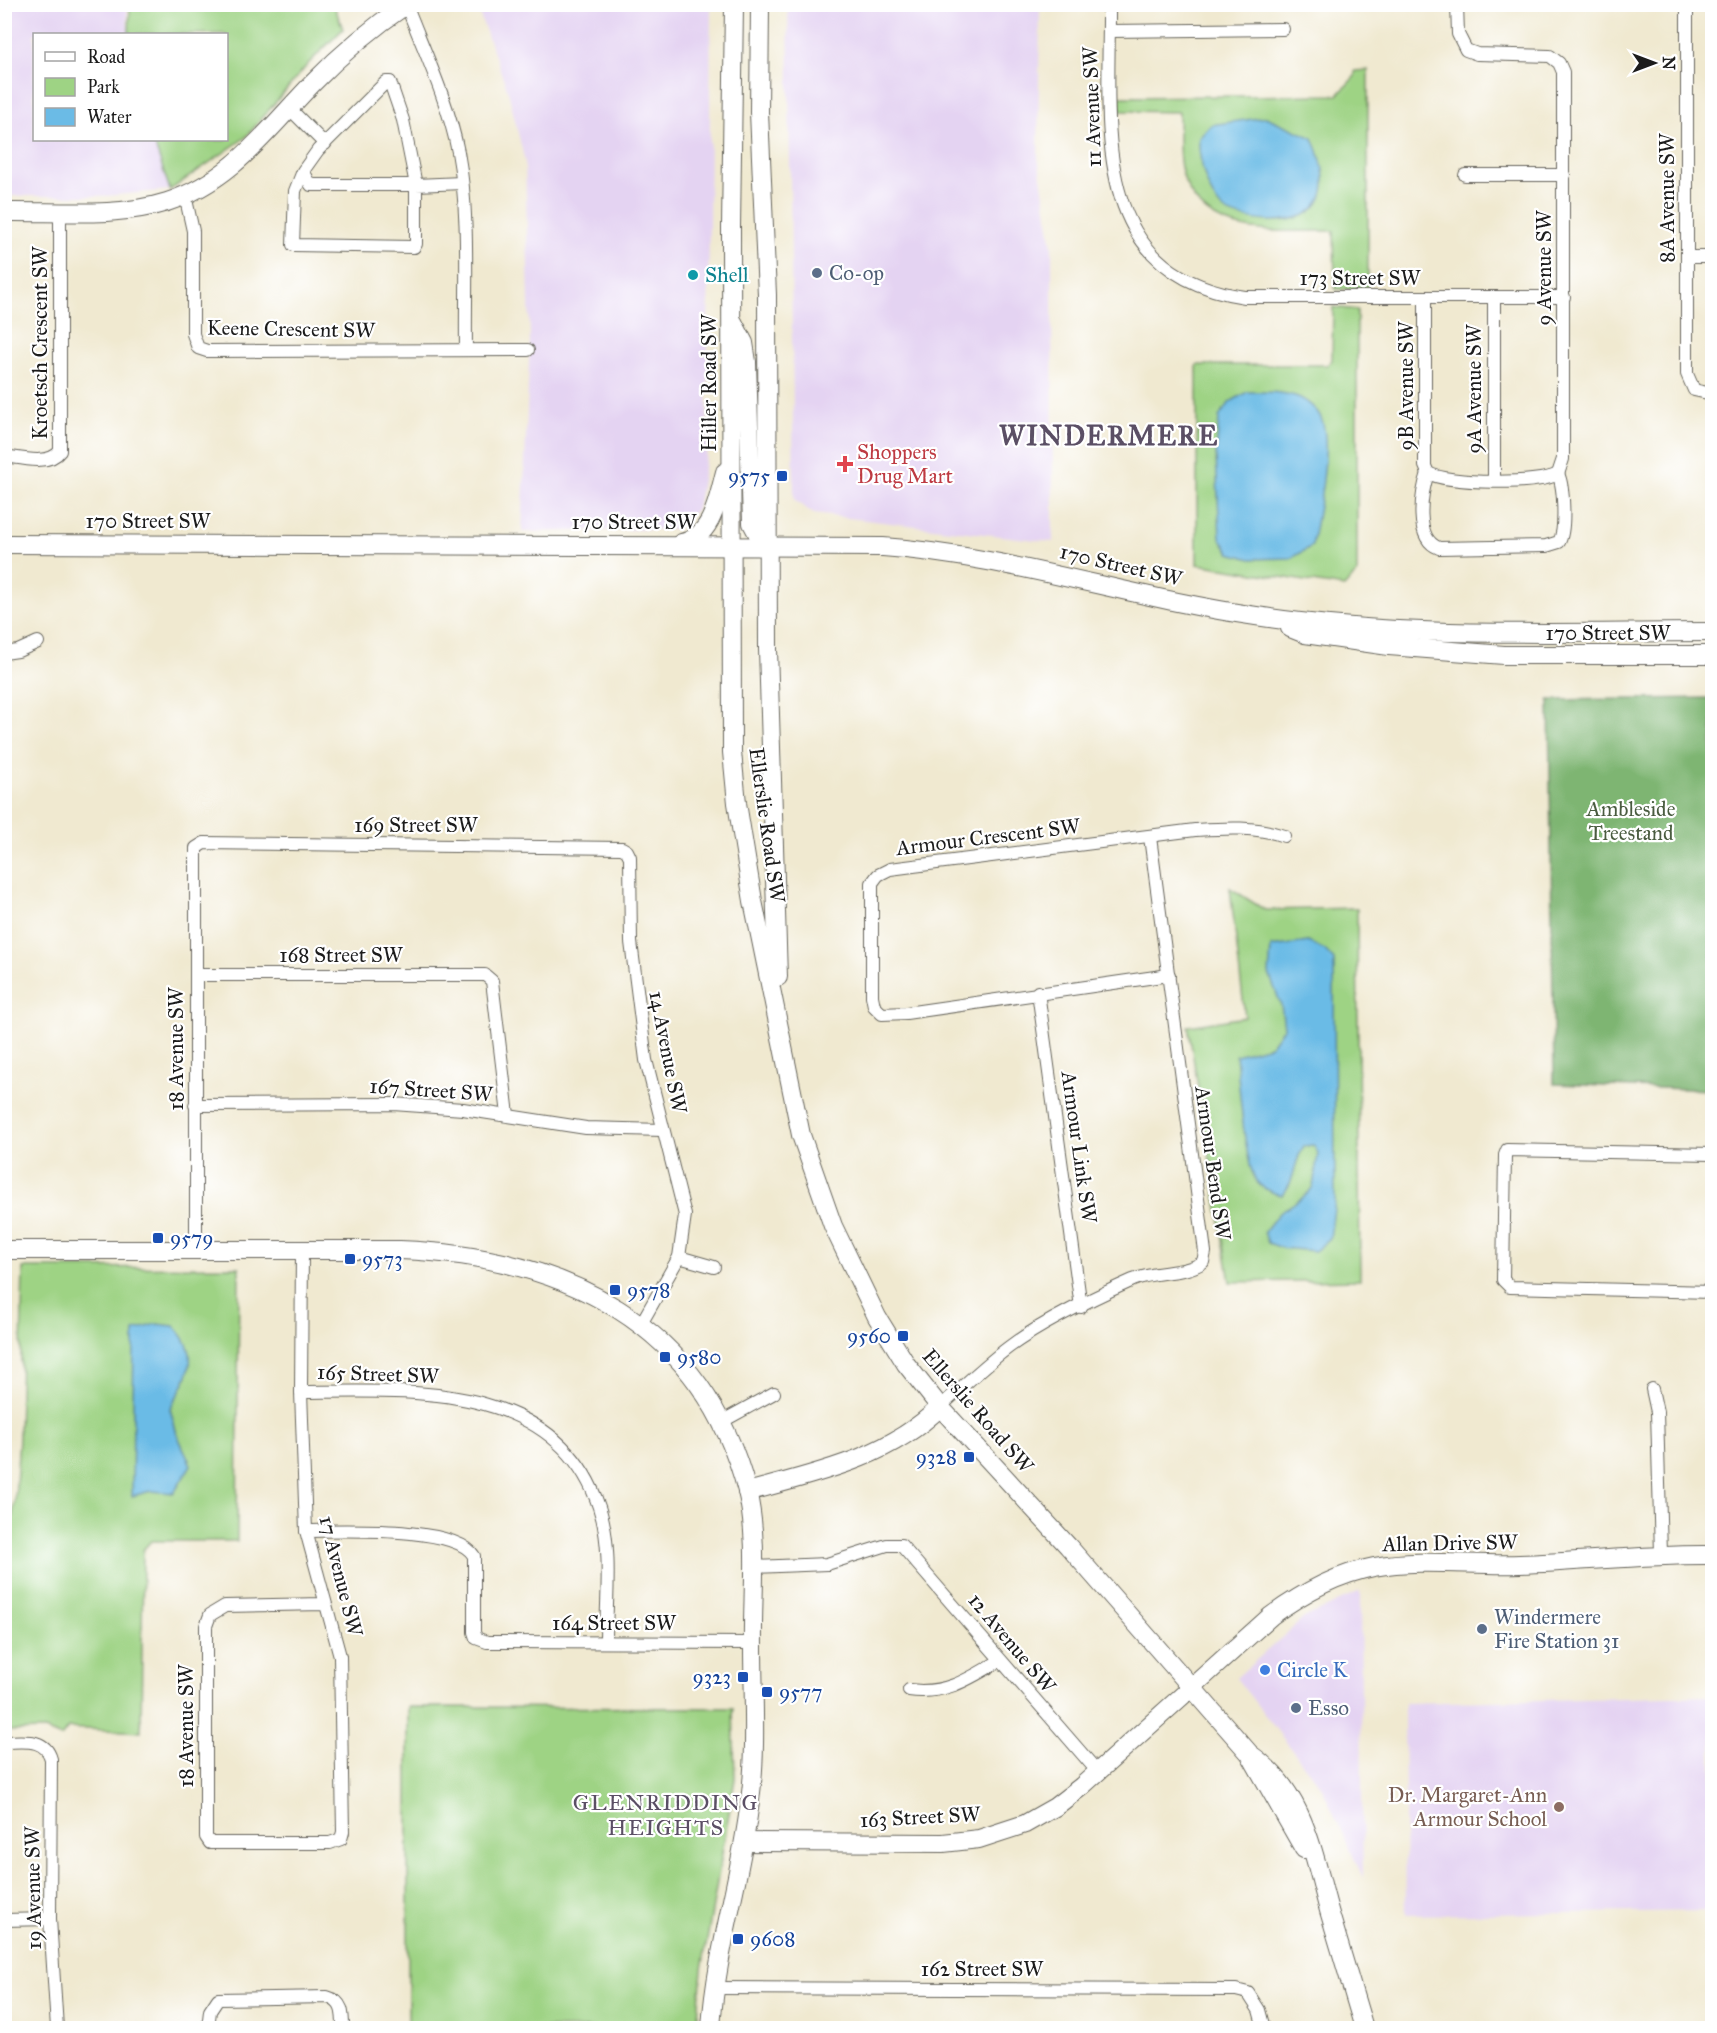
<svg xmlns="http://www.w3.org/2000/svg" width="1717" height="2033" viewBox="0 0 1717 2033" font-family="'IM FELL Great Primer',serif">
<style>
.built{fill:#e4d3f2}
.green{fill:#9ed384;stroke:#5d7850;stroke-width:1.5}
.forest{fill:#7eb572;stroke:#4d6847;stroke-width:1.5}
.water{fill:#6bbbe6;stroke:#446c81;stroke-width:1.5}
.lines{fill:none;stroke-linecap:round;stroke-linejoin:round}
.street-casing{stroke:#66645b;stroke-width:14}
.secondary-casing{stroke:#66645b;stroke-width:20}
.street{stroke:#fff;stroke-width:12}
.secondary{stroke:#fff;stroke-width:18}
.service-dot{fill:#5c6f8a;stroke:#fff;stroke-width:2}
.culture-dot{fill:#0f9aa8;stroke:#fff;stroke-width:2}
.health-dot{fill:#e0444e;stroke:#fff;stroke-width:2}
.transit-dot{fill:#1a4fb4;stroke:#fff;stroke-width:2}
.shop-dot{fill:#3f7fe0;stroke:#fff;stroke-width:2}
.education-dot{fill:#8d6e63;stroke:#fff;stroke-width:2}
.labels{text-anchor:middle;stroke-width:4.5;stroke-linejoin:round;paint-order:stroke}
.street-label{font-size:21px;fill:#1c1c1c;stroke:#fff}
.service-label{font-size:21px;fill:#4e5e75;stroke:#fff;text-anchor:start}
.culture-label{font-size:21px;fill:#0d838f;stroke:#fff;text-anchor:start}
.health-label{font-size:21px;fill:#be3a42;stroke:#fff;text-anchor:start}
.transit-label{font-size:21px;fill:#164399;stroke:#fff;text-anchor:start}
.park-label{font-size:21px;fill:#4a5c40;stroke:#fff}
.shop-label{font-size:21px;fill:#366cbe;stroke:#fff;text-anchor:start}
.education-label{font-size:21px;fill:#785e54;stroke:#fff;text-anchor:end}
.neighbourhood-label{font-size:22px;letter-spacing:1.5px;fill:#5b4f65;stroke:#fff}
.district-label{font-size:27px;font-weight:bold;letter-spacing:1.5px;fill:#5b4f65;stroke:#fff}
</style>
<rect width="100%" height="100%" fill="#fff"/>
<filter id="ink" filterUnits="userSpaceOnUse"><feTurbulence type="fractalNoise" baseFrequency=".0167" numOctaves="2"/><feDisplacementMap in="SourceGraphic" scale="12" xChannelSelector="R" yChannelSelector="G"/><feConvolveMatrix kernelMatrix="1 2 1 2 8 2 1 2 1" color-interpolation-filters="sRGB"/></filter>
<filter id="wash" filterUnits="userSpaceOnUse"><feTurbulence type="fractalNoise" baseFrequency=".008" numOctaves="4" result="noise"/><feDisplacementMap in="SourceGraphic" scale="24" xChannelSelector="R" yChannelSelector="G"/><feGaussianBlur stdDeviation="1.35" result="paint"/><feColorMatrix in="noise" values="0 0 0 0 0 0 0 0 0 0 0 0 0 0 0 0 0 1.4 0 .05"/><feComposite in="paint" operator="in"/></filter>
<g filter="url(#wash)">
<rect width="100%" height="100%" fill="#f0e9d0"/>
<g class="built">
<polygon points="5,4 127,5 128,34 34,34 34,140 153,140 170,190 105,196 5,196"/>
<polygon points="476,5 711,5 707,451 697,509 677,529 522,532 530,337 525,162 508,91"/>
<polygon points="788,5 1040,5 1038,157 1052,246 1053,542 814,514 794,500"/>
<polygon points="1360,1591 1363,1878 1322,1788 1236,1678 1304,1618"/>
<polygon points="1712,1696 1712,1911 1406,1915 1404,1703"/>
</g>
<g class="green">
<polygon points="130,4 334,5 343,29 309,63 246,137 170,190 153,140 226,140 226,34 129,34"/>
<path d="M1368,70V289H1335L1334,231C1277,230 1200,242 1182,172C1177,154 1180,131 1179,112L1120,111L1119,97L1338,95L1355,76V71Z"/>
<polygon points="1333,307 1357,310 1357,573 1344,587 1197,564 1197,365 1327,365 1332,360"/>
<polygon points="1230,888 1265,910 1357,908 1360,1280 1230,1282 1188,1026 1245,1017"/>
<polygon points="239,1267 237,1541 151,1541 143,1550 141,1732 68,1728 61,1737 45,1730 5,1731 4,1573 15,1500 19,1437 23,1268"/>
<polygon points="408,1707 733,1708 735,1779 702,1969 697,2028 408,2028"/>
</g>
<polygon class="forest" points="1712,698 1712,1090 1554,1084 1549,700"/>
<g class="water">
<path d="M1266,117L1313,138C1334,186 1328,222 1269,221C1256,220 1235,218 1224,210C1207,196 1198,158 1199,138L1211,125Z"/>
<path d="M1247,392C1264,392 1282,391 1298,397C1306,400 1318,410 1321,418C1333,444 1317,517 1312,546L1292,558L1251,559L1230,553L1220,538L1216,456L1219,417L1230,402Z"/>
<path d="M1308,942L1325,950L1334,960L1335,1201L1330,1238L1315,1251L1282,1248L1268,1243L1264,1232L1278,1214L1306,1195L1313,1187L1318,1153L1314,1145L1304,1146C1293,1162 1296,1181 1282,1195C1274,1194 1262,1188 1257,1182C1244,1166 1239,1079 1236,1055L1270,1046L1284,1027L1281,1005L1269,974L1271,947Z"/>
<path d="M156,1324L174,1326C204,1356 187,1377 170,1409L177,1434L191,1465L174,1493L151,1491L132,1496L134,1331Z"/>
</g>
</g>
<g filter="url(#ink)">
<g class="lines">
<g class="street-casing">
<g id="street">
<path d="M406,4C425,53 448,101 458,152C470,216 465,285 466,350"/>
<path d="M1109,4C1110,123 1086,274 1245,297H1564"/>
<polyline points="1457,4 1458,34 1466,50 1477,54 1550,56 1559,63 1563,72 1563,459 1558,474"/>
<polyline points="1687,4 1687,374 1694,390 1712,394"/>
<polyline points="1110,31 1283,29"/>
<polyline points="290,109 325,144"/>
<polyline points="303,171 295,191 293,245 414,247 416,244 416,185 311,185 303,171 318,150 386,82 390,82 403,120 416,185 462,183"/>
<polyline points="1465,175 1564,175"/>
<polyline points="185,195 193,231 193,334 198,348 207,351 528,350"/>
<polyline points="1687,257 1712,257"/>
<polyline points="1425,298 1425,466 1428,473"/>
<path d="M4,456C21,458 49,466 60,451V211"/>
<path d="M1428,473C1421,494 1414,539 1439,548L1546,546L1559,542C1566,530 1564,486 1558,474"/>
<path d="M1428,473C1447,484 1539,485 1558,474"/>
<polyline points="1494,480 1494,298"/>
<polyline points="4,653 18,651 38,642"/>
<polyline points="197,975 485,975 492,981 508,1115"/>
<path d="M1169,975L906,1013L882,1014L874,1006L872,996V883L878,875L890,869L1195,830C1226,828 1255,826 1284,836"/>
<polyline points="1038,992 1081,1307"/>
<polyline points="195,1105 393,1104 463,1109 586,1128 663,1130"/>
<polyline points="1712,1154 1507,1150 1505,1155 1503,1280 1510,1287 1712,1292"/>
<polyline points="196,1249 196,848 204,843 622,848 627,851 630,857 631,942 646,1060 685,1215 679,1257 641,1324"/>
<polyline points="302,1250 301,1392 306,1531 340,1656 343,1832 341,1839 330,1843 210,1843 206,1837 206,1626 210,1615 225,1606 324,1604"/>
<polyline points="679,1257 714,1267"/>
<polyline points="1652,1389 1657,1412 1661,1554"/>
<path d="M301,1392C408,1391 557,1380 599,1507C613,1548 606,1599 606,1642"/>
<path d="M940,1407C962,1387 985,1365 1009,1347C1044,1321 1093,1298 1133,1280C1157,1270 1184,1275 1203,1262L1205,1252L1150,837"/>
<polyline points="721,1422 774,1393"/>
<path d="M306,1531C341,1531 456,1525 474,1556V1632L476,1638L487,1642L753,1643"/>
<polyline points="753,1567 827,1564 887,1545 901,1545 1097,1771"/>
<path d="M909,1690C945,1695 969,1679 999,1661"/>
<path d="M4,1742C23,1742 45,1737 51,1759L50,1919L57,2028"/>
<polyline points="4,1920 50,1919"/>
<polyline points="715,1988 1236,1990 1248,1993 1259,2010 1264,2028"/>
<path d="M208,2028L210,2011L218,1999L327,1997C343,2001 343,2013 343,2028"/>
</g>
</g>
<g class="secondary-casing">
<g id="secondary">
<path d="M734,4L731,227L732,752L737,803L753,901L801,1135L833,1226L877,1317L906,1364L940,1407L1068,1546L1250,1754C1305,1792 1313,1854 1330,1914C1341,1952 1353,1990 1364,2028"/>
<polyline points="760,4 759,112 767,295 768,649 778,977"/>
<path d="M4,212C57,211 116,218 167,202C232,181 268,129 313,83C342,53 373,27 407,4"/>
<polyline points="733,322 744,343 747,362 752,523 761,540 768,545"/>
<path d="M681,543C713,537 718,498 725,472"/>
<path d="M4,544L883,547C1010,556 1130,598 1256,616C1407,639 1561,632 1712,632"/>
<polyline points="1290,628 1305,634 1389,646 1504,655 1712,655"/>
<path d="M4,1250H400C563,1256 703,1322 747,1491C759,1540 752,1595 753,1646C753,1697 757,1750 750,1801C741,1878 716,1951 711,2028"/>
<path d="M747,1492C816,1473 887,1459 940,1407"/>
<polyline points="1251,1756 1304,1849"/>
<path d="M744,1842L943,1843L979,1839L1025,1824L1055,1807L1082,1786L1271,1616C1301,1594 1337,1574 1374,1567C1421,1558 1473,1566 1520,1564C1585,1562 1648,1554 1712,1555"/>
</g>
</g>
<use href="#street" class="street"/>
<use href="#secondary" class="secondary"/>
</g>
</g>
<g class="service-dot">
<circle cx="817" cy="273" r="6"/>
<circle cx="1482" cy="1629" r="6"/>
<circle cx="1296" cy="1708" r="6"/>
</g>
<circle class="culture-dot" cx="693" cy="275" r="6"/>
<path class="health-dot" d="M842 455h6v6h6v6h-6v6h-6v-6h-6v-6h6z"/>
<g class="transit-dot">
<rect x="776" y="470" width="12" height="12" rx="3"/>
<rect x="152" y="1232" width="12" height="12" rx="3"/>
<rect x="344" y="1253" width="12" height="12" rx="3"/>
<rect x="609" y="1284" width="12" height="12" rx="3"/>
<rect x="897" y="1330" width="12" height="12" rx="3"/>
<rect x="659" y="1351" width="12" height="12" rx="3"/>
<rect x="963" y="1451" width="12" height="12" rx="3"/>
<rect x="737" y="1671" width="12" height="12" rx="3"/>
<rect x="761" y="1686" width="12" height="12" rx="3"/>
<rect x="732" y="1933" width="12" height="12" rx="3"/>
</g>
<circle class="shop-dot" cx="1265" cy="1670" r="6"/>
<circle class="education-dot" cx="1559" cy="1807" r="6"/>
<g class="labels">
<g class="street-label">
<text transform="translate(1092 107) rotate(-92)" y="7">11 Avenue SW</text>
<text transform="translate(1667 198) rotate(-90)" y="7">8A Avenue SW</text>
<text transform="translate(1544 268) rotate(-90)" y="7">9 Avenue SW</text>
<text x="1360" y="285">173 Street SW</text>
<text transform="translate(291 329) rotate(1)" y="7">Keene Crescent SW</text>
<text transform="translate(40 343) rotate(-90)" y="7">Kroetsch Crescent SW</text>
<text transform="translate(709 383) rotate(-90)" y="7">Hiller Road SW</text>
<text transform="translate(1406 386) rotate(-90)" y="7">9B Avenue SW</text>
<text transform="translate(1474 389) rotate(-90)" y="7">9A Avenue SW</text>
<text x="148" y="528">170 Street SW</text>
<text x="634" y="529">170 Street SW</text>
<text transform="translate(1121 565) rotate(13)" y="7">170 Street SW</text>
<text x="1608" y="640">170 Street SW</text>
<text x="416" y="832">169 Street SW</text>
<text transform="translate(767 825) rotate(82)" y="7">Ellerslie Road SW</text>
<text transform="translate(988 837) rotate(-7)" y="7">Armour Crescent SW</text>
<text x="341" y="962">168 Street SW</text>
<text transform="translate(176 1049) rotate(-90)" y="7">18 Avenue SW</text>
<text transform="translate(668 1052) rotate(79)" y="7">14 Avenue SW</text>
<text transform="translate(431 1090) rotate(4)" y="7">167 Street SW</text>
<text transform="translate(1079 1147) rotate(82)" y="7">Armour Link SW</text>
<text transform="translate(1213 1163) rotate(82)" y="7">Armour Bend SW</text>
<text transform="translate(378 1374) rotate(2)" y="7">165 Street SW</text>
<text transform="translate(978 1411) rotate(49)" y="7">Ellerslie Road SW</text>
<text transform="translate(1450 1543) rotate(-1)" y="7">Allan Drive SW</text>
<text transform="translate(341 1576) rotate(76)" y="7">17 Avenue SW</text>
<text x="614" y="1630">164 Street SW</text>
<text transform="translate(1012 1643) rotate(50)" y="7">12 Avenue SW</text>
<text transform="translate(186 1726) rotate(-90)" y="7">18 Avenue SW</text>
<text transform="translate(920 1817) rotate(-3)" y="7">163 Street SW</text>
<text transform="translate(33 1888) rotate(-91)" y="7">19 Avenue SW</text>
<text x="982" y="1976">162 Street SW</text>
</g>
<g class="service-label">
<text x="829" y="280">Co-op</text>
<text x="1494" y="1624">Windermere<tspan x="1494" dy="24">Fire Station 31</tspan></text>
<text x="1308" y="1715">Esso</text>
</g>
<g class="culture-label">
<text x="705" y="282">Shell</text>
</g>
<g class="health-label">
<text x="857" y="459">Shoppers<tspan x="857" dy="24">Drug Mart</tspan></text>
</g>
<g class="transit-label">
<text x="770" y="483" text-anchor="end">9575</text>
<text x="170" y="1245">9579</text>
<text x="362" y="1266">9573</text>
<text x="627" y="1297">9578</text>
<text x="891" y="1343" text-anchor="end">9560</text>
<text x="677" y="1364">9580</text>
<text x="957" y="1464" text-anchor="end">9328</text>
<text x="731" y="1684" text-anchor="end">9323</text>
<text x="779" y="1699">9577</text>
<text x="750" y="1946">9608</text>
</g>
<g class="park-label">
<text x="1631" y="816">Ambleside<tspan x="1631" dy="24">Treestand</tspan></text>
</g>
<g class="shop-label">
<text x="1277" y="1677">Circle K</text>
</g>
<g class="education-label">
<text x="1547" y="1802">Dr. Margaret-Ann<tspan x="1547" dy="24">Armour School</tspan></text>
</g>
<g class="neighbourhood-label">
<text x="666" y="1810">GLENRIDDING<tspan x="666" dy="25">HEIGHTS</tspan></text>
</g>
<g class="district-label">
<text x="1109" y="445">WINDERMERE</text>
</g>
</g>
<rect width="1717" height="2033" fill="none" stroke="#fff" stroke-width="24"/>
<rect x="33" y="33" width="195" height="108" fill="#ffffff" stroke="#a4a4a4" stroke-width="1.5"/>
<rect x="45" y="52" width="30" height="9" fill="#ffffff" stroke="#a4a4a4" stroke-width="1.5"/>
<text x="87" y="63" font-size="18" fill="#1c1c1c">Road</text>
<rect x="45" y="78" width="30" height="18" fill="#9ed384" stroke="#a4a4a4" stroke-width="1.5"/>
<text x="87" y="93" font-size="18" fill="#1c1c1c">Park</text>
<rect x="45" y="108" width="30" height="18" fill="#6bbbe6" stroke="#a4a4a4" stroke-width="1.5"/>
<text x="87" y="123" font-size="18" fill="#1c1c1c">Water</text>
<g transform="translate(1654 63) rotate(90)" stroke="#ffffff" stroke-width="4.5" paint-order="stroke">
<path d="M0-4.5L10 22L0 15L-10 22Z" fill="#1c1c1c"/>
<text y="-9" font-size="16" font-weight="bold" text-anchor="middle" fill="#1c1c1c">N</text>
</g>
</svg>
